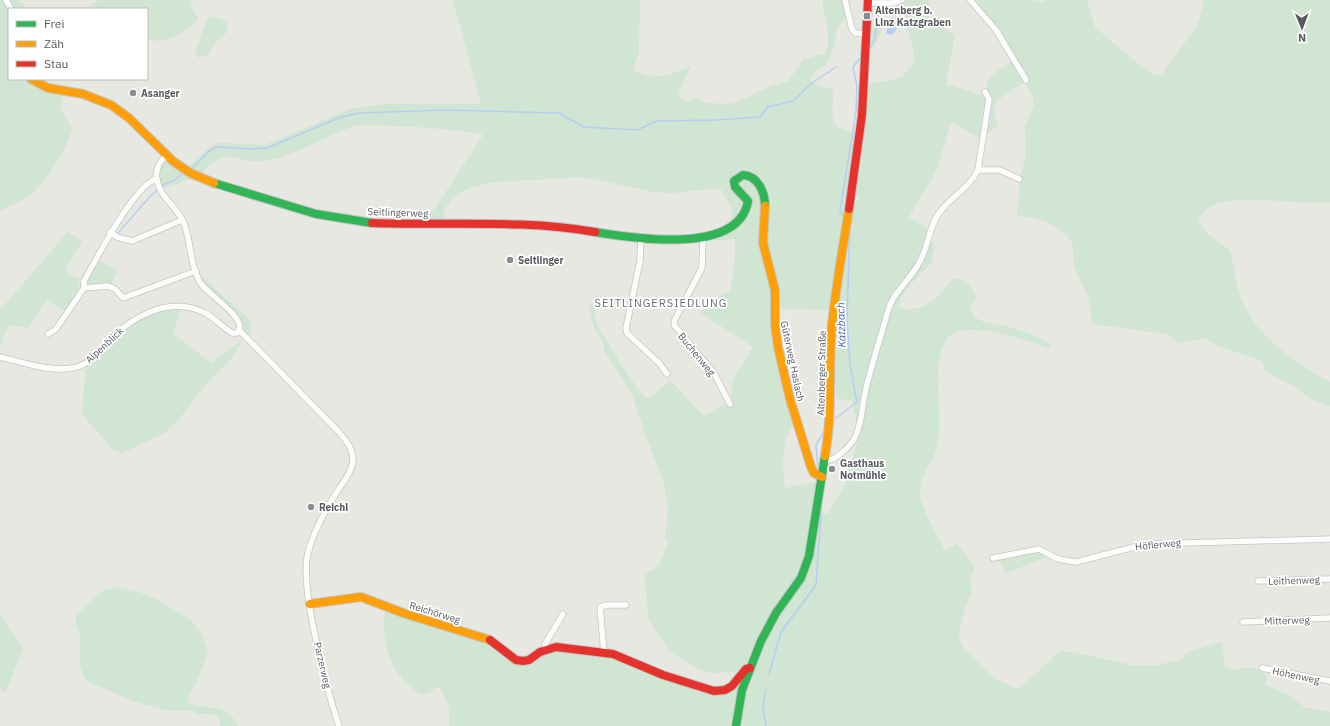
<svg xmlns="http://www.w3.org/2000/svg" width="1330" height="726" viewBox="0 0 1330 726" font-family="'IBM Plex Sans',sans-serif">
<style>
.green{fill:#d0e5d2}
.water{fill:#b6cdf4}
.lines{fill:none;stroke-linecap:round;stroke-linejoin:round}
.stream{stroke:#b6cdf4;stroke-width:1.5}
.street-casing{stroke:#c4c4c4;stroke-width:7}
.fast-casing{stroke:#c4c5c4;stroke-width:10}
.slow-casing{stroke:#c4c5c4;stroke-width:10}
.jam-casing{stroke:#c4c5c4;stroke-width:10}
.street{stroke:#fcfcfb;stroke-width:5.5}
.fast{stroke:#30b455;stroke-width:8}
.slow{stroke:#ff9f0a;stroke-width:8}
.jam{stroke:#e5322d;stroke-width:8}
.poi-dot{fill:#8a8c8e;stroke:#fff;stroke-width:1.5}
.labels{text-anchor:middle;stroke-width:3.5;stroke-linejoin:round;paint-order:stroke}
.poi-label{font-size:10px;font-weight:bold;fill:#585a60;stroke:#fff;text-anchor:start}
.street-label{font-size:10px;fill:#585a60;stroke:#fff}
.neighbourhood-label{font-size:11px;letter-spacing:1px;fill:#696c72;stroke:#fff}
.water-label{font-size:11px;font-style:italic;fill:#4467bc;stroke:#fff}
</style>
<rect width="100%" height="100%" fill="#e8e8e2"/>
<g class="green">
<path d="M0,0H4L9,9V79H28L63,93L61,110L72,128C68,148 46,182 30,195C21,201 10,206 0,211Z"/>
<polygon points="9,0 19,0 28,9 14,9"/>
<path d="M98,0H190L192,8L198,19C193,28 170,41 159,41C154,41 153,39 147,41V9H87Z"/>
<path d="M453,0H640L639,51L633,70C656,80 669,76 691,66L678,94L684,100L691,102L693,98L697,97L702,101L710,103L725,104L741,100L769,87L788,81L804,59L826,53C831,36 825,17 822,0H843L846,20C835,25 837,34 834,44C832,52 828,61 824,67L815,70L810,79C814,88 824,85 832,89L833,93C833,118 826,129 857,132L831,310L773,309L795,422L785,440L783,466L785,488L818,482L804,565L747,671L714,673L700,670L670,652L649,620L644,573C661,571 662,556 669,542L665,539L668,511L664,482L646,437L632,394L604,350V345L594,328L589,304L595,305V318L598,326C607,341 637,394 649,399L670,380L702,414L706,415L731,399L732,381L753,347L699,312L725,292L730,293L734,268L735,239L706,241V239L730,223V219L733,213C731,204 724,199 722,190L711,189L673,193L653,192L584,177L497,182L475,186L463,191L450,201L443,212L448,222L422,221L435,208L483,135C477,130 368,123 356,126C326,134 297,156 265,161C233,166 229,141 200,175L186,168L214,144L222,143L265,145L352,108L385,104H481Z"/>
<path d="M906,0H929V24L941,26L955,35L946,84L987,97L981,139L951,122L937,170L909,217L927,228L923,249L920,254L932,242L934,244L932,262L908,287L900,300L898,307C928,315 936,296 954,278C966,277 971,287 976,297L970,309L974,317L984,322L1013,328L1036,336L1049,343L1051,349C1028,341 973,320 951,335C930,350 941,406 939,429C939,436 937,445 935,453C931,466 917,480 920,495C924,513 936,533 945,550L957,544L972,563L974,569L970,579L972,592L965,607L961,623L959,636L963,648L995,678L1010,686L1019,689L1060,651L1073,652L1132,665H1156L1181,660L1189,651L1222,642L1225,667L1237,671C1247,663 1258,669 1267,675L1265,685L1288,695L1306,708L1330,712V726H739C744,690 755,651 776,620C787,603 803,587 810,566C816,549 817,530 819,512L828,514L845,484L857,444L856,421L852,400L837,399L834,383V333L852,207L859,199L855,186L866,84L901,78C905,73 913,66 914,60C917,51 902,15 897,6Z"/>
<path d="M972,0H1032L1041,2L1046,0H1088L1089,9L1095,27L1136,62L1155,75H1161L1196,27L1202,11L1203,0H1330V203C1299,205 1227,190 1204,211C1202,213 1200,218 1198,221L1209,235L1230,250C1234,264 1235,279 1239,293C1252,334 1294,362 1330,382V406L1308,398L1299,389L1271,375L1264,369L1262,361L1216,345L1205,338L1179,343L1167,334L1092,324C1091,314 1090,303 1087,294C1083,285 1078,277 1075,268C1072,260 1075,248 1071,241C1062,226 1033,215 1017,216L1020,178L1026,155L1025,126L1034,104L1033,97L1025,82C1018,86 996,99 994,106C993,112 997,120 998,125L985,136L990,95L986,90L989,77L1012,61L1028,79Z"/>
<path d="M883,5C887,15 878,47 869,52L870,35L875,24L879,6Z"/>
<polygon points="213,16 227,22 228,29 225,34 214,44 208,55 199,58 195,54 207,18"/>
<path d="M167,162L195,178C183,180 174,187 162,188C158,179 156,167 167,162Z"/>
<path d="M68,232L82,241L65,270L76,278H81L77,292L64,311L47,299L28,328C4,322 7,328 0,347V310Z"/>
<polygon points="98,259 118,271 110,284 87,285 86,280"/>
<polygon points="198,273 249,319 251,331 247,336 240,318 203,283"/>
<polygon points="181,307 173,333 211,363 244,338 232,358 202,389 177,422 163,434 122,453 113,450 82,414 86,365 132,323 158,310"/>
<polygon points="1038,550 1050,556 1006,573 998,559"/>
<path d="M118,587L139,592L156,599L191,620L202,634L208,652L197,681L189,694L187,702C207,711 226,701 238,726H220L219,717L214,714H199L192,711H169L132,701L85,680L80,665V635L76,625V617L98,594L106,589Z"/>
<path d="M386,608L487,641L515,661L536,658L555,650L606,656L660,677L704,691L730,689L744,684L736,694L737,700L733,726H449C451,712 448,700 440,688H435L430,693L421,695C396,679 385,656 384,627C384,620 384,614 386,608Z"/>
<polygon points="0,614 23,649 5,693 0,688"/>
</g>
<path class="water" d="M892,17L896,18C899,25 897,31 891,35L886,33L888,22Z"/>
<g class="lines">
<g class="stream">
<polyline points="870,47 874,41 880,4"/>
<polyline points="191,170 208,152 216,147 252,149 267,148 341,117 359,113 445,110 559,113 584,127 637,130 657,121 716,120 760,117 768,107 793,101 812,83 836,67"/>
<polyline points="162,185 173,181 184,173"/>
<polyline points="844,217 840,211 856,112 857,86 853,67 860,58"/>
<path d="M118,233C131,219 142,204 156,191"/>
<polyline points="836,418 857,402 850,365 847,318 850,223"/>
<polyline points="818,467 816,445 825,430"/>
<polyline points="769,674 781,632 816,585 822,499 825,481"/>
<polyline points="766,690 763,707 766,726"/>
</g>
<g class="street-casing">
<g id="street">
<polyline points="6,0 11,9"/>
<polyline points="845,0 852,29 855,33 866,34"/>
<polyline points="970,0 996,30 1026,80"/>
<polyline points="868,3 894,3 902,0"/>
<path d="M166,156C159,162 155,170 157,180C160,197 176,206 183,221C192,241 189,267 202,285C210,295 245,318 239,330"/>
<polyline points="978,170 989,99 985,92"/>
<polyline points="110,232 117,237 132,241 182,220"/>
<polyline points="703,237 702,268 675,319 674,325 714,373 730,404"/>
<polyline points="641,238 640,261 626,328 627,333 660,364 667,374"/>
<polyline points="84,288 108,286 115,289 123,298 196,271"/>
<path d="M239,330L338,431C346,440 353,448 353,460C352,472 344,481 338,490C326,509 313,532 308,553C299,587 327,690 339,726"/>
<path d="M48,334L56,329L84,288V281C96,260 135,183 157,179"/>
<path d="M0,357C22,362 49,372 72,368C88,366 98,353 108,342C132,316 170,295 205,313C215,318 222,327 232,333H237L239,330"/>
<path d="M825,461C835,461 851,446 855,437C862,424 862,407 865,393C871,366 880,340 887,314C892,292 909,282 919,263C929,247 928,228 939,213C951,197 969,188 978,170H1000L1019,179"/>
<polyline points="993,558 1039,549 1058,559 1076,562 1146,544 1330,539"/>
<polyline points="1258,581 1330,579"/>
<polyline points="1243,622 1330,618"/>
<polyline points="546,650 545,644 563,614"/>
<polyline points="604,653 600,607 607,605 626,605"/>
<polyline points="1262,668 1330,681"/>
</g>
</g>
<g class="fast-casing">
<g id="fast">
<polyline points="214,183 316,214 372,223"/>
<path d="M595,232C632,238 739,256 748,201L735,187L734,181L743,175C758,176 765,192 765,206"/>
<polyline points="736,726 742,690 761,641 776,613 801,578 809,556 825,456"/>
</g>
</g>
<g class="slow-casing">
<g id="slow">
<polyline points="31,79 48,88 83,94 111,105 129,118 174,162 192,174 214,183"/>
<polyline points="765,206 763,243 775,290 775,324 778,347 790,399 811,467 814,473 822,477"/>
<path d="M825,456C833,412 828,369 832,324C836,286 843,247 849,209"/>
<polyline points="310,604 361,597 406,614 490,640"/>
</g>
</g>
<g class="jam-casing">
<g id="jam">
<polyline points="849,209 862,115 868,0"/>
<path d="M372,223C447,226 521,219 595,232"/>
<polyline points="490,640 516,660 523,661 529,660 540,652 556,647 613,654 663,675 714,691 725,690 732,686 746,669 750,668"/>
</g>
</g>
<use href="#street" class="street"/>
<use href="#fast" class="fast"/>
<use href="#slow" class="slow"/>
<use href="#jam" class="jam"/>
</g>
<g class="poi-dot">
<rect x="863" y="12" width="8" height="8" rx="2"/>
<circle cx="133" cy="93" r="4"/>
<circle cx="510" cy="260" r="4"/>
<circle cx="832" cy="469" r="4"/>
<circle cx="311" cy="507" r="4"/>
</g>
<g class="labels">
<g class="poi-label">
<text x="875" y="14">Altenberg b.<tspan x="875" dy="12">Linz Katzgraben</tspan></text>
<text x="141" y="97">Asanger</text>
<text x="518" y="264">Seitlinger</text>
<text x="840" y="467">Gasthaus<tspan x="840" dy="12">Notmühle</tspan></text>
<text x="319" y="511">Reichl</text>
</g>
<g class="street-label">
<text transform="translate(398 212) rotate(2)" y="4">Seitlingerweg</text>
<text transform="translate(104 345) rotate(-43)" y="4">Alpenblick</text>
<text transform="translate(697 354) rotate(51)" y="4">Buchenweg</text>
<text transform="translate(793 361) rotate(78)" y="4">Güterweg Haslach</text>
<text transform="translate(821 373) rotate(-89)" y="4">Altenberger Straße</text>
<text transform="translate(1158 544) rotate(-5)" y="4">Höflerweg</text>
<text transform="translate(1294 580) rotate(-2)" y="4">Leithenweg</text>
<text transform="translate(435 612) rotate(17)" y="4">Reichörweg</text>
<text transform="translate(1287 620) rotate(-2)" y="4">Mitterweg</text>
<text transform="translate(323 665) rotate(77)" y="4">Parzerweg</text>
<text transform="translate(1296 675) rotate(12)" y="4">Höhenweg</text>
</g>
<g class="neighbourhood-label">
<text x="661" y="307">SEITLINGERSIEDLUNG</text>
</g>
<g class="water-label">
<text transform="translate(841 325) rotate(-92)" y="4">Katzbach</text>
</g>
</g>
<rect x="8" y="8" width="140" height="72" fill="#ffffff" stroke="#bcbdbf"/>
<rect x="16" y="21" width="20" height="6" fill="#30b455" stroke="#bcbdbf"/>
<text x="44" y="28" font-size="12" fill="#585a60">Frei</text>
<rect x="16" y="41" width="20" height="6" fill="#ff9f0a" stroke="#bcbdbf"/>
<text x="44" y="48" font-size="12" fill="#585a60">Zäh</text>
<rect x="16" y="61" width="20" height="6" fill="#e5322d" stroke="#bcbdbf"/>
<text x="44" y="68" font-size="12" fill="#585a60">Stau</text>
<g transform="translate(1302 28) rotate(179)" stroke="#ffffff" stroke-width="3" paint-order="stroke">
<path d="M0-3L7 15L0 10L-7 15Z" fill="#585a60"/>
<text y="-6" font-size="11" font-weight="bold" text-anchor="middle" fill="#585a60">N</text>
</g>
</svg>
